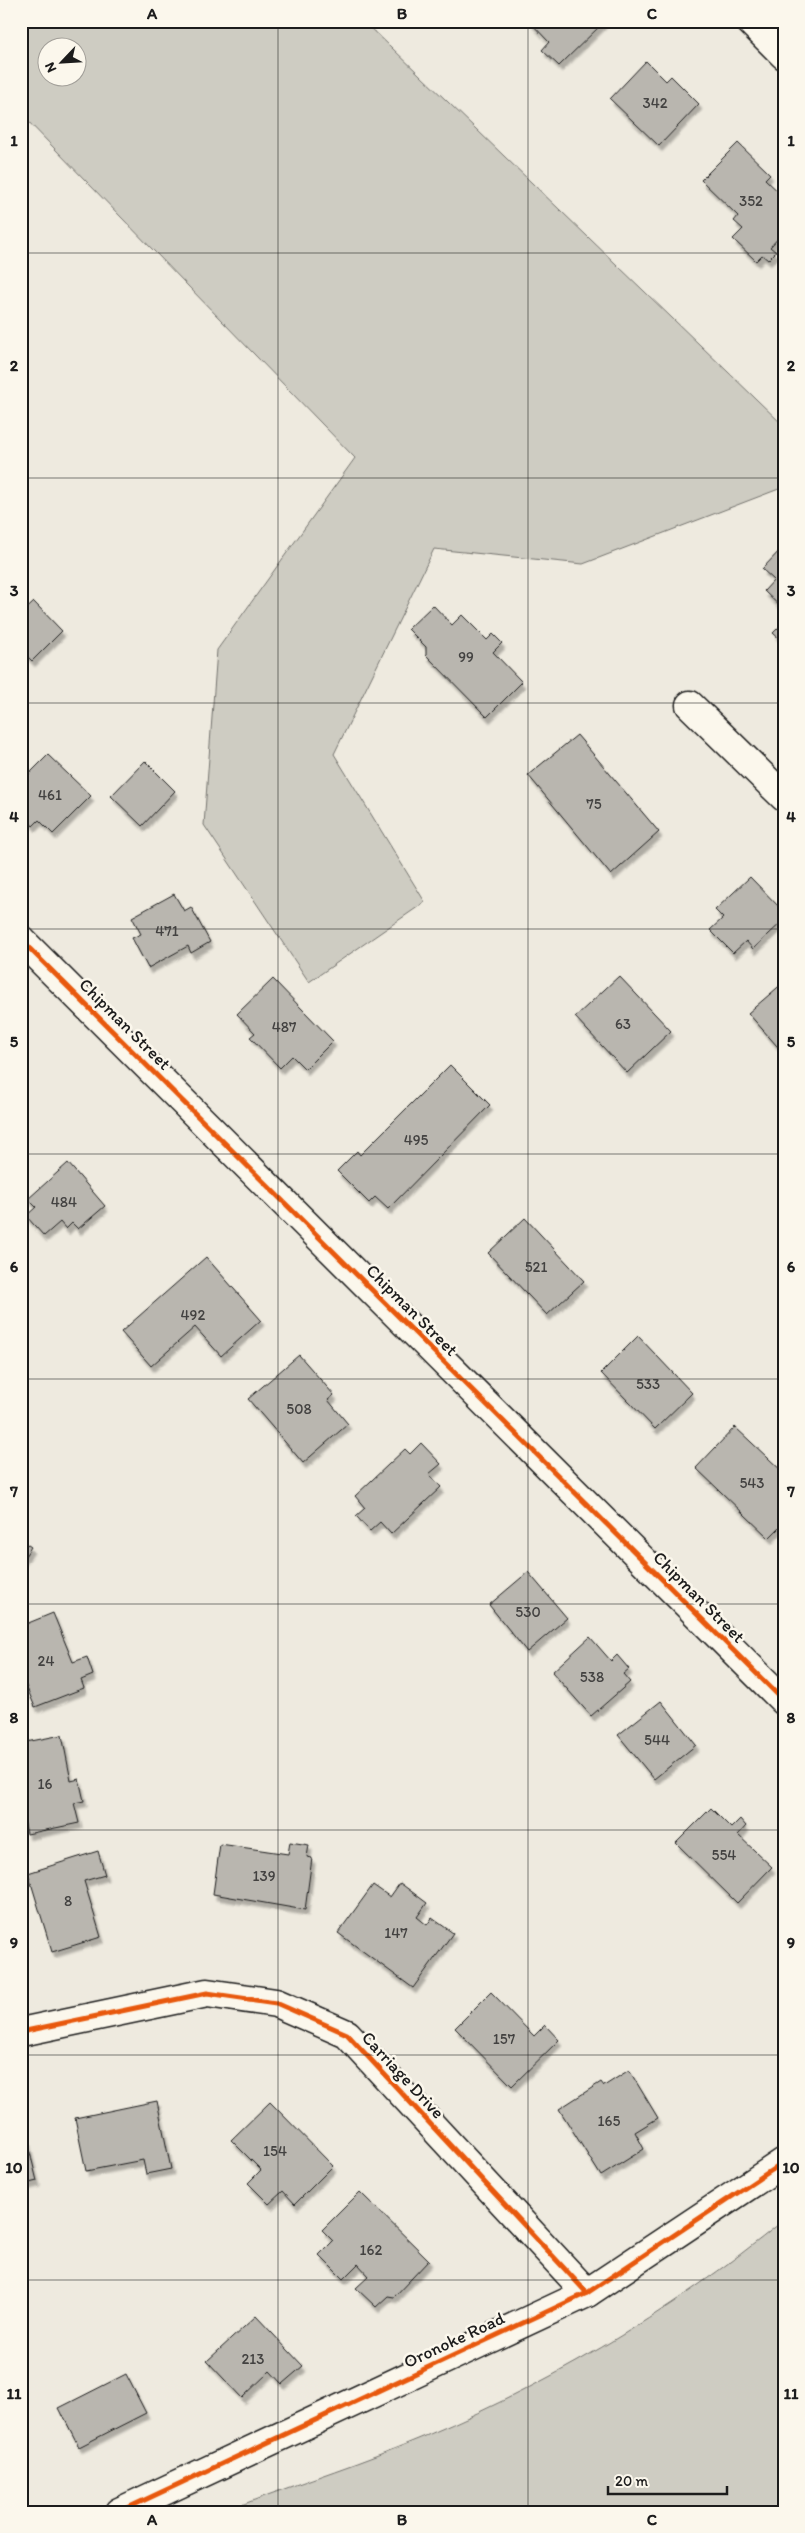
<svg xmlns="http://www.w3.org/2000/svg" width="805" height="2533" viewBox="0 0 805 2533" font-family="Itim,sans-serif">
<style>
.green{fill:#ceccc2;stroke:#75746f;fill-rule:evenodd}
.building{fill:#b9b6af;stroke:#1c1c1c;filter:url(#shadow)}
.lines{fill:none;stroke-linecap:round;stroke-linejoin:round}
.minor-casing{stroke:#1c1c1c;stroke-width:31}
.minor{stroke:#fbf7ec;stroke-width:28}
.cycleway-casing{stroke:#fbf7ec;stroke-width:8}
.cycleway{stroke:#e8590c;stroke-width:5}
.grid{fill:none;stroke:#1c1c1c;stroke-width:1;stroke-opacity:0.55}
.labels{text-anchor:middle;stroke-width:5;stroke-linejoin:round;paint-order:stroke}
.number-label{font-size:15px;fill:#434241}
.street-label{font-size:18px;fill:#1c1c1c;stroke:#fbf7ec}
.neatline{fill:none;stroke:#1c1c1c;stroke-width:2}
.grid-label{font-size:16px;text-anchor:middle;font-weight:bold;fill:#1c1c1c}
</style>
<defs>
<filter id="shadow"><feDropShadow dx="3" dy="5.5" stdDeviation="1" flood-color="#0004"/></filter>
</defs>
<rect width="100%" height="100%" fill="#eeeadf"/>
<filter id="ink" filterUnits="userSpaceOnUse"><feTurbulence type="fractalNoise" baseFrequency=".02" numOctaves="2"/><feDisplacementMap in="SourceGraphic" scale="10" xChannelSelector="R" yChannelSelector="G"/><feConvolveMatrix kernelMatrix="1 2 1 2 8 2 1 2 1" color-interpolation-filters="sRGB"/></filter>
<g filter="url(#ink)">
<g class="green">
<path d="M21,21H364L784,426V487L583,564L434,549L334,754L425,902L309,982L204,825L217,650L355,458L21,114ZM48,48H78V78H48Z"/>
<path d="M784,2220V2512H224C282,2488 342,2470 401,2446C539,2391 669,2314 784,2220Z"/>
</g>
<g class="building">
<polygon points="529,21 605,21 559,66 542,50 549,42"/>
<polygon points="646,61 666,81 671,76 699,104 659,146 610,99"/>
<polygon points="738,143 770,174 765,179 784,197 784,232 770,247 776,252 768,260 762,255 756,261 733,239 743,229 734,221 738,216 701,180"/>
<polygon points="784,546 784,610 764,591 774,580 762,569"/>
<polygon points="34,602 62,631 32,661 21,650 21,614"/>
<polygon points="433,605 452,625 462,615 487,640 493,634 502,643 493,652 522,682 487,717 426,655 426,647 408,629"/>
<polygon points="784,622 784,643 773,633"/>
<polygon points="577,735 659,832 611,875 528,775"/>
<polygon points="48,755 91,796 53,834 39,820 33,826 23,815 28,809 21,802 21,782"/>
<polygon points="145,761 175,791 142,826 111,796"/>
<polygon points="750,877 784,912 784,920 753,949 746,941 733,953 710,930 723,918 715,910"/>
<polygon points="174,894 184,911 191,907 210,942 191,953 188,946 148,968 132,938 141,934 132,917"/>
<polygon points="619,976 671,1031 627,1073 575,1017"/>
<polygon points="273,979 333,1041 305,1069 292,1056 280,1068 250,1037 255,1033 237,1014"/>
<polygon points="784,982 784,1054 748,1013"/>
<polygon points="450,1065 490,1105 388,1209 375,1197 369,1203 337,1171 357,1151 360,1155"/>
<polygon points="68,1163 105,1206 78,1229 72,1223 66,1229 60,1222 44,1236 26,1216 36,1207 28,1199"/>
<polygon points="525,1218 584,1281 547,1315 488,1253"/>
<polygon points="206,1257 261,1320 221,1356 195,1327 151,1366 121,1332"/>
<polygon points="638,1336 692,1393 655,1429 601,1373"/>
<polygon points="299,1355 334,1395 328,1400 348,1424 303,1463 248,1399"/>
<polygon points="735,1427 784,1473 784,1523 769,1538 696,1468"/>
<polygon points="421,1443 441,1464 429,1474 441,1487 391,1534 380,1522 370,1531 356,1516 365,1508 355,1496 405,1449 410,1454"/>
<polygon points="21,1540 31,1547 21,1562"/>
<polygon points="528,1572 567,1618 527,1652 489,1605"/>
<polygon points="53,1613 73,1662 87,1657 93,1675 81,1680 84,1688 35,1707 21,1674 21,1626"/>
<polygon points="590,1637 611,1661 617,1655 629,1669 623,1674 630,1682 591,1716 552,1672"/>
<polygon points="661,1701 696,1745 654,1779 618,1735"/>
<polygon points="62,1735 71,1781 79,1779 84,1801 74,1803 79,1823 27,1834 21,1805 21,1743"/>
<polygon points="711,1808 731,1828 740,1819 746,1826 738,1835 772,1867 737,1903 676,1843"/>
<polygon points="290,1842 309,1845 307,1857 312,1858 305,1910 213,1894 220,1844 288,1854"/>
<polygon points="98,1851 105,1875 84,1881 101,1937 52,1952 28,1873"/>
<polygon points="400,1883 427,1903 417,1917 427,1925 432,1918 453,1933 413,1988 338,1933 373,1885 390,1897"/>
<polygon points="491,1992 534,2036 545,2025 559,2040 512,2086 455,2028"/>
<polygon points="629,2070 658,2118 635,2132 644,2149 601,2176 559,2109 601,2082 604,2086"/>
<polygon points="157,2101 171,2169 146,2174 143,2160 86,2171 75,2118"/>
<polygon points="270,2102 333,2166 295,2204 283,2191 269,2204 248,2183 261,2170 231,2140"/>
<polygon points="25,2132 37,2181 21,2185 21,2133"/>
<polygon points="360,2192 429,2260 394,2297 388,2296 376,2307 356,2288 369,2276 358,2264 343,2279 319,2255 333,2241 322,2230"/>
<polygon points="256,2316 303,2366 282,2384 270,2371 242,2398 207,2361"/>
<polygon points="126,2374 146,2413 79,2447 59,2408"/>
</g>
<g class="lines">
<g class="minor-casing">
<g id="minor">
<polyline points="750,21 784,55"/>
<polyline points="690,705 784,797"/>
<polyline points="21,940 784,1701"/>
<polyline points="21,2032 207,1993 276,2003 347,2034 587,2293"/>
<polyline points="119,2512 587,2293 784,2162"/>
</g>
</g>
<use href="#minor" class="minor"/>
<g class="cycleway-casing">
<g id="cycleway">
<polyline points="21,940 784,1701"/>
<polyline points="21,2032 207,1993 276,2003 347,2034 587,2293"/>
<polyline points="119,2512 587,2293 784,2162"/>
</g>
</g>
<use href="#cycleway" class="cycleway"/>
</g>
</g>
<path class="grid" d="M278,21V2512M528,21V2512M21,253H784M21,478H784M21,703H784M21,929H784M21,1154H784M21,1379H784M21,1604H784M21,1830H784M21,2055H784M21,2280H784"/>
<g class="labels">
<g class="number-label">
<text x="655" y="108">342</text>
<text x="751" y="206">352</text>
<text x="466" y="662">99</text>
<text x="50" y="800">461</text>
<text x="594" y="809">75</text>
<text x="167" y="936">471</text>
<text x="623" y="1029">63</text>
<text x="284" y="1032">487</text>
<text x="416" y="1145">495</text>
<text x="64" y="1207">484</text>
<text x="536" y="1272">521</text>
<text x="193" y="1320">492</text>
<text x="648" y="1389">533</text>
<text x="299" y="1414">508</text>
<text x="752" y="1488">543</text>
<text x="528" y="1617">530</text>
<text x="46" y="1666">24</text>
<text x="592" y="1682">538</text>
<text x="657" y="1745">544</text>
<text x="45" y="1789">16</text>
<text x="724" y="1860">554</text>
<text x="264" y="1881">139</text>
<text x="68" y="1906">8</text>
<text x="396" y="1938">147</text>
<text x="504" y="2044">157</text>
<text x="609" y="2126">165</text>
<text x="275" y="2156">154</text>
<text x="371" y="2255">162</text>
<text x="253" y="2364">213</text>
</g>
<g class="street-label">
<text transform="translate(125 1024) rotate(45)" y="6">Chipman Street</text>
<text transform="translate(412 1310) rotate(45)" y="6">Chipman Street</text>
<text transform="translate(699 1597) rotate(45)" y="6">Chipman Street</text>
<text transform="translate(403 2075) rotate(47)" y="6">Carriage Drive</text>
<text transform="translate(454 2340) rotate(-25)" y="6">Oronoke Road</text>
</g>
</g>
<rect width="805" height="2533" fill="none" stroke="#fbf7ec" stroke-width="55"/>
<g transform="translate(62 62) rotate(245)"><circle r="24" fill="#fbf7ec" stroke="#a29f99"/>
<path d="M0-4L9 19L0 12L-9 19Z" fill="#1c1c1c"/>
<text y="-8" font-size="14" font-weight="bold" text-anchor="middle" fill="#1c1c1c">N</text>
</g>
<path d="M608 2486v8h119v-8" fill="none" stroke="#1c1c1c" stroke-width="2.5"/>
<text x="615" y="2486" font-size="15" fill="#1c1c1c" stroke="#fbf7ec" stroke-width="4" paint-order="stroke">20 m</text>
<rect x="28" y="28" width="750" height="2478" class="neatline"/>
<g class="grid-label">
<text x="152" y="19">A</text>
<text x="402" y="19">B</text>
<text x="652" y="19">C</text>
<text x="14" y="146">1</text>
<text x="791" y="146">1</text>
<text x="14" y="371">2</text>
<text x="791" y="371">2</text>
<text x="14" y="596">3</text>
<text x="791" y="596">3</text>
<text x="14" y="822">4</text>
<text x="791" y="822">4</text>
<text x="14" y="1047">5</text>
<text x="791" y="1047">5</text>
<text x="14" y="1272">6</text>
<text x="791" y="1272">6</text>
<text x="14" y="1497">7</text>
<text x="791" y="1497">7</text>
<text x="14" y="1723">8</text>
<text x="791" y="1723">8</text>
<text x="14" y="1948">9</text>
<text x="791" y="1948">9</text>
<text x="14" y="2173">10</text>
<text x="791" y="2173">10</text>
<text x="14" y="2399">11</text>
<text x="791" y="2399">11</text>
<text x="152" y="2525">A</text>
<text x="402" y="2525">B</text>
<text x="652" y="2525">C</text>
</g>
</svg>
